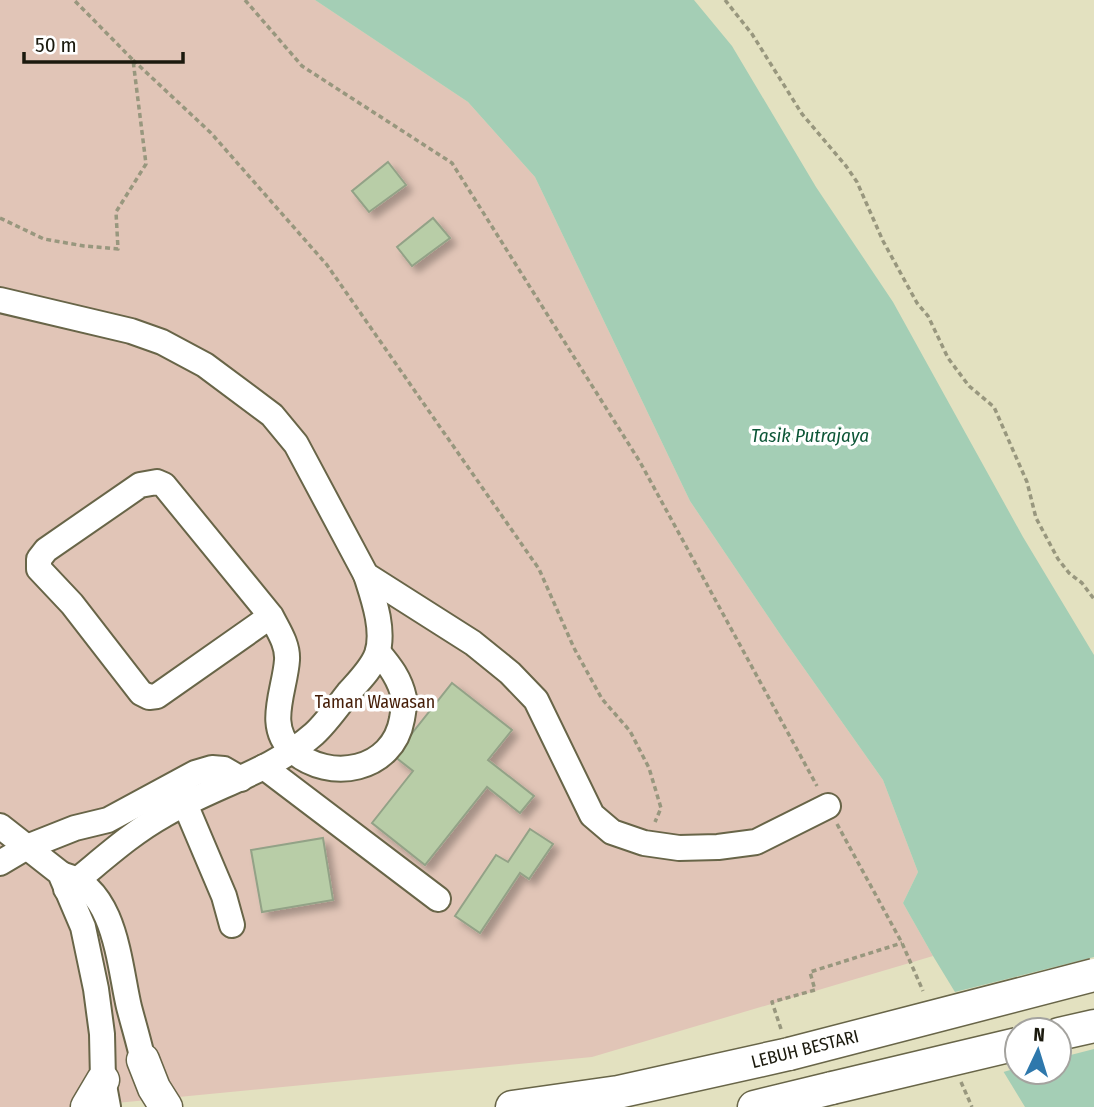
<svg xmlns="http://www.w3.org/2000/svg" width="1094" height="1107" viewBox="0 0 1094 1107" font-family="'Fira Sans Condensed',sans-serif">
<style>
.green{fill:#e1c5b7}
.water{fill:#a4ceb5;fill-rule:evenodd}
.pier{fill:#e3e1c0}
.building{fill:#b8cda7;stroke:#93a287;stroke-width:2;filter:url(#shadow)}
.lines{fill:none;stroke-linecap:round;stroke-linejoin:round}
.minor-casing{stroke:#686548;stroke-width:28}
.major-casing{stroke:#686548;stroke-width:35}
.path{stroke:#98977e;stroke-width:3.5;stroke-dasharray:5 3.5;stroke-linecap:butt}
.minor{stroke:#fff;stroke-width:24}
.major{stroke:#fff;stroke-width:32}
.major-bridge-casing{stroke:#686548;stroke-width:35;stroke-linecap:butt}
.major-bridge{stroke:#fff;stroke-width:32}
.labels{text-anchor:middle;stroke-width:7;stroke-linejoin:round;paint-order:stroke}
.park-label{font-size:18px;fill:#451d07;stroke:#fff}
.street-label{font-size:18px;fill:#1b1a0e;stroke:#fff}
.water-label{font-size:19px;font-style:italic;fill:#0d5637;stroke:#fff}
</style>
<defs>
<filter id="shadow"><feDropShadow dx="6" dy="6" stdDeviation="3.5" flood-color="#0004"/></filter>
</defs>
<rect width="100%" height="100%" fill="#e3e1c0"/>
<polygon class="green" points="0,0 315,0 468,102 535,177 690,501 784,640 883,780 918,872 903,903 933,956 592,1057 75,1107 0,1107"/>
<path class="water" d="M315,0H694L732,46L816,187L893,302L1023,537L1094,655V1107H1025L933,956L903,903L918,872L883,780L784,640L690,501L535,177L468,102ZM1017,1030H1059V1072H1017Z"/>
<polygon class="pier" points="1094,957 1094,1049 1059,1058 1059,1030 1017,1030 1017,1068 1000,1073 951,993"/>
<g class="building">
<polygon points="388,162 406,185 369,212 352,191"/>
<polygon points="433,218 450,238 412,266 397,247"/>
<polygon points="452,683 512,730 488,760 534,796 520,813 487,787 425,865 372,823 413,771 394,756"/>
<polygon points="530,829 553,844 529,879 520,873 480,933 455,916 496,855 508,862"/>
<polygon points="323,838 333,900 262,912 251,850"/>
</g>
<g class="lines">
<g class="minor-casing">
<g id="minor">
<polyline points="0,300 131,331 162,342 205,365 272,415 296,444 366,575 473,643 510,673 536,700 592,815 612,832 644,843 679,848 718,847 756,842 828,806"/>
<path d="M271,616L157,696L149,697L141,693L72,604L39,569V559L46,550L140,485L157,482L164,485L271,616C278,630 288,644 287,660C285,691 265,727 293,751C330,783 393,771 402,719C403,712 405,704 404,698C400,679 390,666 378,652"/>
<polyline points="264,767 438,899"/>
<polyline points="185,804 224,896 232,925"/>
<polyline points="0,826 60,873 83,927 96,989 102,1034 103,1080 108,1107"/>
<polyline points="0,863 27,847 75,828 108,820 195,773 212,768 224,769 241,779"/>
<path d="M64,875C116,889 119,965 129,1007C135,1030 142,1052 146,1075"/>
<path d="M66,889C98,864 128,835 164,815C213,786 271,772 314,734C327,722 338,706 349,692C359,681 372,668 377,654C385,630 373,597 366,575"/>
</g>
</g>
<g class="major-casing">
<g id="major">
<polyline points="1059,1034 1094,1026"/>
<polyline points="143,1060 154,1088 166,1107"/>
<polyline points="87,1107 103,1080"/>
<polyline points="512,1107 618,1092 789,1054"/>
<polyline points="754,1107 832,1088"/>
</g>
</g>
<g class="path">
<polyline points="245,0 302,66 452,163 640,462 817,786"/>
<polyline points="725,0 752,34 802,114 846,166 857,182 883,241 917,303 928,316 948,358 969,386 994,407 1027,482 1036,518 1058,559 1069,573 1082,583 1094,599"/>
<polyline points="133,60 211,133 327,265 539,569 574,648 602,699 630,731 649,768 661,808 655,822"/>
<polyline points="0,218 44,239 84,246 118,249 116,212 146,164 133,60 74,0"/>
<polyline points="837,824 902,943 923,991"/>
<polyline points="781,1029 772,1002 815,990 810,972 902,943"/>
<polyline points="961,1082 972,1107"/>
</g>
<use href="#minor" class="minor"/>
<use href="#major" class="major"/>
<g class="major-bridge-casing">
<g id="major-bridge">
<polyline points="789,1054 1094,975"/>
<polyline points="832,1088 1017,1044"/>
</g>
</g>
<use href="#major-bridge" class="major-bridge"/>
</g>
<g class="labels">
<g class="park-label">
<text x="375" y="708">Taman Wawasan</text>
</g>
<g class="street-label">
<text transform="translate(805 1049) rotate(-14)" y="6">LEBUH BESTARI</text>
</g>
<g class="water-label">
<text x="810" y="442">Tasik Putrajaya</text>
</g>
</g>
<g transform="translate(1038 1051) rotate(4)"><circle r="33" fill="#ffffff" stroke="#a4a39f" stroke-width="2"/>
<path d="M0-5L12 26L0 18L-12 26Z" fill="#2e78ac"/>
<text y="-10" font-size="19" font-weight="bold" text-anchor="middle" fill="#1b1a0e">N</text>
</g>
<path d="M24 52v10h159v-10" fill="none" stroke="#1b1a0e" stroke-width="3.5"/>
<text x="35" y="52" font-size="21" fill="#1b1a0e" stroke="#ffffff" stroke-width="5" paint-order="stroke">50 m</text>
</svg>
